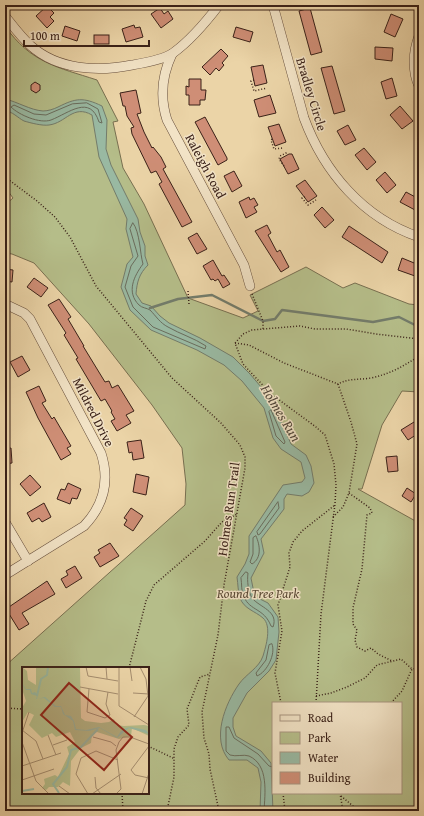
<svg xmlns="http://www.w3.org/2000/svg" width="424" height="816" viewBox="0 0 424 816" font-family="'Gentium Book Plus',serif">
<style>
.green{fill:#b5bd89;stroke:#786f50;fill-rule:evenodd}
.water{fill:#99b9a2;stroke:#737c6b}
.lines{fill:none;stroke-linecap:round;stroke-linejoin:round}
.shore{stroke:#6a6d5d;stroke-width:1}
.stream{stroke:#737c6b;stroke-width:2.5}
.building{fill:#cf8e76;stroke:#3a2118}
.minor-casing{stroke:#664e3c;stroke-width:10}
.path{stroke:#3a2118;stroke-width:1.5;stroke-dasharray:1 2;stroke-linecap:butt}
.minor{stroke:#f2e3c6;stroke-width:9}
.labels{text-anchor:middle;stroke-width:3;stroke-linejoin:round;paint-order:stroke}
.street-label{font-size:13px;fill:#3a2118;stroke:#f2e3c6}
.park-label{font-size:13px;font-style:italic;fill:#594834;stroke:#f2e3c6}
.water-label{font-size:14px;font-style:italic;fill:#52473a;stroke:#f2e3c6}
.inset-river{fill:none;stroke:#99b9a2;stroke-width:2}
.inset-road{fill:none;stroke:#a48c6e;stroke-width:1}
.view{fill:#8f2418;fill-opacity:0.15;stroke:#8f2418;stroke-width:2}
.inset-edge{fill:none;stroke:#3a2118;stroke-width:2}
</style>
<rect width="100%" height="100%" fill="#ebd4a7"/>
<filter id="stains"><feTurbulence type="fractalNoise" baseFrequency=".005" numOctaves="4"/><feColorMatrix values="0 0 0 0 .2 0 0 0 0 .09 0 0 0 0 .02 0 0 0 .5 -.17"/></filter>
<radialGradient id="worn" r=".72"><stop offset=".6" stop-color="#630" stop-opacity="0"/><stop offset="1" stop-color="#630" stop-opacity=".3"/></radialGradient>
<path class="green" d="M5,26C31,63 57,67 97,80L118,121L113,122L123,168L144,204L188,298L243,318L258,311L250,295L306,267L343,288L355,283L409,304L419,305V392L402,391L382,425L362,489H358L419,523V811H5V666L185,505L186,484L182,448L152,405L89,324L34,263L12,254L5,253V205L13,198L5,187ZM23,668H148V793H23ZM273,703H401V793H273Z"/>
<path class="water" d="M5,99C18,102 30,110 43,111C48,111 54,109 58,107C76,98 83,97 102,106L107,120L106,149L111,165L138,219L140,232L145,246V256L148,265C139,274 137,282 136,294L142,303L151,306L160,316L169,323L200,338L233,357L250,374L273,401L291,444L306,455L311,466L314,483L309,492L302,496L287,494L284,499V509L261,539L264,553L251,578L253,588L256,597L268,603L278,617L279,632L276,660L269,671L247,693L233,718V727L236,736L261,751L271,763L273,811H260L261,782L258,768L247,760H229C211,739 225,704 239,684C246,674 259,668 263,656C266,646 272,626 263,618C255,611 244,609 240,598C238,592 238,584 237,577L245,564L249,554V536L283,485L302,482L305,478L301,462L281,449L273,438L264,408L242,381L224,365L197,350L151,330L130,310L121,287L127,264L133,257L126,229L127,219L99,157L92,115C73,104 66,123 49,125C42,126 31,123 24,121C18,118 12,111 5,111Z"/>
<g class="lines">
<g class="shore">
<path d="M87,103L98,109L102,123L99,122C90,94 69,113 51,120C40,124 19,115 11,107L14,105L34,114L46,115L72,104Z"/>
<path d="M133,223C140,232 140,254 143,264C134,276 126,292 139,305C142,308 147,308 150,310C156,316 160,323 168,327C180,334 194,338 206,346L205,349L153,327L133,307L125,287L131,266L138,256L130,229Z"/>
<polygon points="271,410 285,442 284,444 276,436 269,412"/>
<polygon points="278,502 279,508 260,534 258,535 257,532"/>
<path d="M256,536C260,545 262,558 252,564L250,562L253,554V538Z"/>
<path d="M246,572L248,573C247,581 248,591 252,598C259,607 279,611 273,627L271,626C264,608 250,611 244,597C241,592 242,584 241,578Z"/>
<path d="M272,644C276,654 267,672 257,676L256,673L266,660L269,645Z"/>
<path d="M264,811C265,793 269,765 249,756C244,754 236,757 230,755L226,751V727H229L234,738L258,754L269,766L273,767"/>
</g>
<polyline class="stream" points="150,308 178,299 212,295 263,321 275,319 282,310 373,322 399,317 419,327"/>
</g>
<g class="building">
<polygon points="47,6 54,13 50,17 54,21 47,28 36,16"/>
<polygon points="160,8 164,14 168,11 173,19 161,28 151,14"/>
<polygon points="310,8 322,52 311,55 299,11"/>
<polygon points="391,14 403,19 395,37 384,32"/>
<polygon points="134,25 135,28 140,27 143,37 126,42 122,29"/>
<polygon points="65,26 80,31 77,41 62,36"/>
<polygon points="236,27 253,32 250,42 233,37"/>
<rect x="94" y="35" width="15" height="9"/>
<polygon points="375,47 393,48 392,61 375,59"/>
<polygon points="221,49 228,56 222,63 224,65 219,71 216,68 210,75 202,67"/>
<polygon points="263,65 267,83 255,86 251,67"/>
<polygon points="332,66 345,111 334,114 321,68"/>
<polygon points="392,78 397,96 386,99 381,82"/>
<polygon points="189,79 201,79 201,90 206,90 205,100 200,100 200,105 189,105 189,95 186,95 186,86 189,87"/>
<polygon points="35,82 40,85 40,90 36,93 31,90 31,85"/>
<polygon points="136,90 141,113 137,114 144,132 152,148 153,147 161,157 166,167 163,169 192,222 182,227 159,184 162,182 156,171 151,173 132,134 131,128 134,127 127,116 125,106 123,106 120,93"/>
<polygon points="270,95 276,113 259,117 254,100"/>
<polygon points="400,106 413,121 402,129 390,115"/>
<polygon points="205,117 227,158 227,160 218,165 195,122"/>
<polygon points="279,124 286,142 275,146 268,127"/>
<polygon points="348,125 356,140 345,145 337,131"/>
<polygon points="364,148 376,162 367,170 355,155"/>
<polygon points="289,154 292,154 299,169 288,174 280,159"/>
<polygon points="234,171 242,186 232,192 224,176"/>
<polygon points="385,172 396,185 387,193 376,180"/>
<polygon points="305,180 317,196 308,202 296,186"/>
<polygon points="406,192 419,199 415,210 400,202"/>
<polygon points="249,197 250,200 254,198 258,205 254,207 257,212 246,218 239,202"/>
<polygon points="322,207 334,220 325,228 314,215"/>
<polygon points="267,225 271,233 268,235 277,252 280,250 289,267 281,272 255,231"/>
<polygon points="349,226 388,252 382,263 342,237"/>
<polygon points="197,233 207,249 197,254 188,238"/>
<polygon points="402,258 419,265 415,276 398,270"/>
<polygon points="213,260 222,276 224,275 230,284 223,288 218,279 215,281 213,279 211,280 203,266"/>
<polygon points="5,269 13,270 12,282 5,281"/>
<polygon points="34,278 48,288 41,297 27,287"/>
<polygon points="59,299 71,317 68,319 84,346 83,346 105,382 109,381 112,388 118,385 134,411 126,415 131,423 117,431 111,421 115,419 111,412 112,411 105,399 101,401 76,359 78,358 64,335 66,333 48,305"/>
<polygon points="22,356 30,370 18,377 10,362"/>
<polygon points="39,386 46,401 42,403 52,419 54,417 71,446 67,448 71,454 61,460 38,418 26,392"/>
<polygon points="414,422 419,433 408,440 401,430"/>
<polygon points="141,440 144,458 133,460 132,452 129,453 127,442"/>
<polygon points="11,448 12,463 5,464 5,449"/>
<polygon points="397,456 398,471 388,472 386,457"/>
<polygon points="136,474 149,477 146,495 133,492"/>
<polygon points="30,475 41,487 30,496 20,484"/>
<polygon points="68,483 81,489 77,499 72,498 70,504 57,499 61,489 65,490"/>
<polygon points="407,488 416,494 411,502 402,496"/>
<polygon points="44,503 51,517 42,522 39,518 32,522 27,513"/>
<polygon points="131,508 143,516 133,531 124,525 127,520 124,518"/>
<polygon points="110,543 119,556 100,567 94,557 100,553 98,550"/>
<polygon points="75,566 82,578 66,588 61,579 68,575 66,571"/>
<polygon points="47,581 55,594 22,613 29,624 19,630 6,609"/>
</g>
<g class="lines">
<g class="minor-casing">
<g id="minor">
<path d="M273,5L304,118C324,172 363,218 419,237"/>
<path d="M5,16C13,26 21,37 31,46C58,70 98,72 132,65C144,63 163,60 173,53C191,40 206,22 219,5"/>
<path d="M419,36C413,52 412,71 419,86"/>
<path d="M172,54C162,75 160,98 167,120L244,265L250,286"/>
<path d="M5,304L24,313L30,319L101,453C110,481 104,505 84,526L5,575"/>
<polyline points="5,522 28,561"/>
</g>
</g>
<g class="path">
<polyline points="254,80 251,81 254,91 267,88"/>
<polyline points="272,139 271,140 274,149 283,148"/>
<polyline points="284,166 279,159 280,156 288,152"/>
<polyline points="5,177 37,201 55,217 70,237 96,286 172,378 221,423 240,445 245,457 245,468 224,585 218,635 202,712 204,738 209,754 210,769 219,811"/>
<polyline points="305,197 302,198 308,205 316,200"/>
<polyline points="188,291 189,304"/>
<polyline points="252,294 263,321 263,330"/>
<polyline points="235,343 249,345 284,363 338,384"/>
<polyline points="349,493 370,508 372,513 367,515 362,569 353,608 353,624 357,630 355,640 357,647 365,651 371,648 378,654 392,661"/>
<path d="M333,517L343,507L349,493L357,444L351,422L338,384C349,378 359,380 371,378C390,374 404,366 419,356"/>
<polyline points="129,668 146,601 154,585 205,541 222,522 237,514"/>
<polyline points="316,696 331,693 347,687 365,678 377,665 401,659 412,669"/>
<polyline points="281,703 275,673 282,631 278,605 290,567 289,553 293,542 302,531 335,505"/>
<polyline points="316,703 321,614 335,504 336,485 334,464 325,435 316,427 271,394 243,364 235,343 243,334 252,330 300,326 315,329 346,329 376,334 419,339"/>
<polyline points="391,703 402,691 412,669 419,668"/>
<polyline points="5,708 23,709"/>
<polyline points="148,746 175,759"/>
<polyline points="122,793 123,811"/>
<polyline points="283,793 285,811"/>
<polyline points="340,793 343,811"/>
<polyline points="341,796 359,811"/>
<polyline points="167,811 174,777 174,749 178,737 189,725 187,709 200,677 210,674"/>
</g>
<use href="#minor" class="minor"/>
</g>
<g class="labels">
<g class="street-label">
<text transform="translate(312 94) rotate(73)" y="5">Bradley Circle</text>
<text transform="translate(206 166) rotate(62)" y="5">Raleigh Road</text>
<text transform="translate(94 412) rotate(63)" y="5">Mildred Drive</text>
<text transform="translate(228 509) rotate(-82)" y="5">Holmes Run Trail</text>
</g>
<g class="park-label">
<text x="258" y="598">Round Tree Park</text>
</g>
<g class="water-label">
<text transform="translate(281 413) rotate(59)" y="5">Holmes Run</text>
</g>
</g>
<g transform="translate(22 667)">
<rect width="127" height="127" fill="#ebd4a7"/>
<path d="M0,0L5,4L6,13L14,18V0H58L59,51L63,54L79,56L87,55L92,52L94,58L102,59L122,58L127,59V69L110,61L109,69L97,72L75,65L70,67L69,76L59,81L49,94L48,119L41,115L36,120H27L24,123L20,121L23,117L22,112L33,108L36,110L47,87L45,80L53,75L48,65L34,70L30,66L20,71L7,58L12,48L6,45L0,55V41L4,34L0,22Z" fill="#b5bd89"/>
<path d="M0,17V16L4,22H9L10,26L13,25L16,28L15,32L23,30L34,39H39L43,48L49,49L52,54L54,62L64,63L77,60L95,70L99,64L104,61L109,60L124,63L127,67L107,61L95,71L78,61L67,64L53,63L51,54L41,47L39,40H33L22,31L14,32L15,29L9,27L8,23H4Z" fill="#99b9a2"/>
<path class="inset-river" d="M15,29L19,12L25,8L26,0M0,124L12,122M37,126L31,117L45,100L49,83L59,80L76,62"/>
<path class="inset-road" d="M64,0L66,9L96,14M84,0L85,12M97,0V39L127,58M108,0L110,14M58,20L96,27M67,22L65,45L83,51L88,48L84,37L86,25M111,26L127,27M112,50L126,29L124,12L118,0M0,63L14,74L21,92M0,66L7,45M26,68L34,88M71,70L89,75L94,79M0,75L14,114L27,127M31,78L45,73M127,79L109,103L113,108L127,111M0,99L39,86M73,110L74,121L79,127M0,113L32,102M37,119L48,127M66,127L54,107L59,91L74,84L96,93M70,127L99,107M94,127L99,122L94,83L97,75L101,70H108L127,77M120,127L127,106"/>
<path class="view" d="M47,16L110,70L82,103L19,48Z"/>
<rect width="127" height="127" class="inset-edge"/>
</g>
<rect width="424" height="816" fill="none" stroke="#ebd4a7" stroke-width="20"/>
<rect x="6" y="6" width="412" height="804" fill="none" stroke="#3a2118" stroke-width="2"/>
<rect x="10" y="10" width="404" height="796" fill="none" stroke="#3a2118"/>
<rect x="272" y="702" width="130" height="92" fill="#f2e3c6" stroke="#a89580"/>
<rect x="280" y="715" width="20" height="6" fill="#f2e3c6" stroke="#a89580"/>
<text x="308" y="722" font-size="12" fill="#3a2118">Road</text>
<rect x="280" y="732" width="20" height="12" fill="#b5bd89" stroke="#a89580"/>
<text x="308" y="742" font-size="12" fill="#3a2118">Park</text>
<rect x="280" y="752" width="20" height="12" fill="#99b9a2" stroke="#a89580"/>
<text x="308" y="762" font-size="12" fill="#3a2118">Water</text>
<rect x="280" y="772" width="20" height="12" fill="#cf8e76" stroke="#a89580"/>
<text x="308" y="782" font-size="12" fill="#3a2118">Building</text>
<path d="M24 40v6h125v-6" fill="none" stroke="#3a2118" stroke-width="2"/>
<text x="30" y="40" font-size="12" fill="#3a2118" stroke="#f2e3c6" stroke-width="3" paint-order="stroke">100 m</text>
<rect width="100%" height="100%" filter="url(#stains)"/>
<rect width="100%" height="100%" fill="url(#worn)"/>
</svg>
